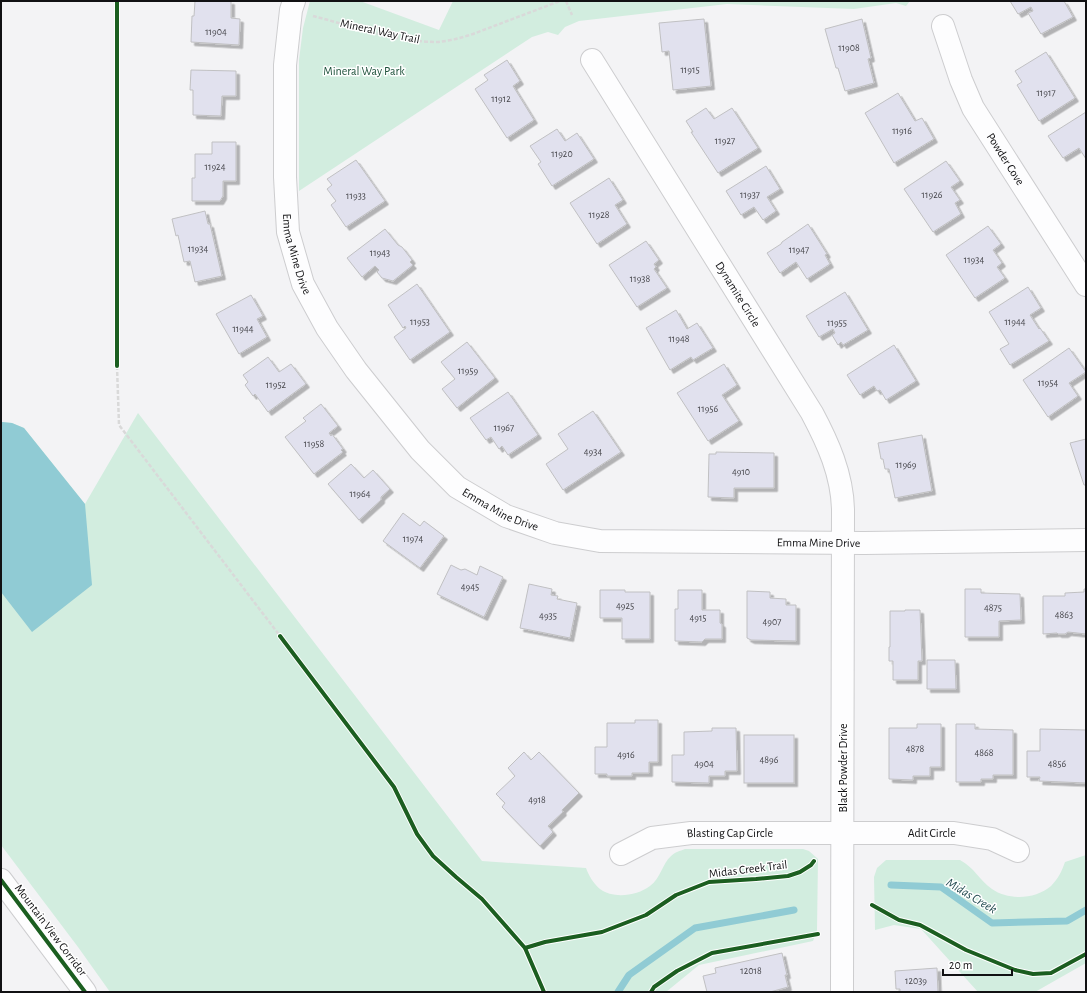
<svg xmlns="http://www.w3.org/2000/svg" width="1087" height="993" viewBox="0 0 1087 993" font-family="'Alegreya Sans',sans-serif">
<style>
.green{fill:#d2eddf}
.water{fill:#90cbd4}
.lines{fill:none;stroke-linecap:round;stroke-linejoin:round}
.stream{stroke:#90cbd4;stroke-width:7}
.building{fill:#e1e1ee;stroke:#c0c0c2;filter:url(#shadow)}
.minor-casing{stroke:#cdcdcf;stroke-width:24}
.highway-casing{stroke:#cdcdcf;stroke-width:24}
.path{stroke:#d9d9d9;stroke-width:2.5;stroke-dasharray:4 2;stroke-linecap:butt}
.minor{stroke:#fdfdfe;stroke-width:22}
.highway{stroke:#fdfdfe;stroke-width:22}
.cycleway-casing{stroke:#fff;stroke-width:6}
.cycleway{stroke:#1b5e20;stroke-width:4}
.labels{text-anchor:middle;stroke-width:3;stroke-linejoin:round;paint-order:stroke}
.number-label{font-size:10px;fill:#45454a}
.street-label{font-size:12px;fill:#111113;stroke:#fff}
.park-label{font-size:12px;fill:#1b4f38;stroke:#fff}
.water-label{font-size:13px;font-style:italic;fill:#244b51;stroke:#fff}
</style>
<defs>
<filter id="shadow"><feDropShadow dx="3.5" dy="3.5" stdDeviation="0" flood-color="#0004"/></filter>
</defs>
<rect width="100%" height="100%" fill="#f3f3f5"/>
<g class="green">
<polygon points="310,1 360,1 439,30 453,1 910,1 906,6 896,3 854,9 727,4 579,21 565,27 558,35 548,32 532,37 299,191 299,60 303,28"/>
<path d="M138,413L482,861L586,868C589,876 593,883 600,889C613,899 637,896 650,886C661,878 662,864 671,856C675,852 680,851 685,849H803L809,851L818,859L817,930L813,941L699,965L666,992H110L78,947L1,845V420L2,422L12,423L24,428L85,504Z"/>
<path d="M1086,855V963L1035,992H978L921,929L894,925L875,930L874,877L877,868L886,860H960C975,868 979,880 992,889C1009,901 1036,899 1051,886C1058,879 1062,871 1065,862Z"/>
</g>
<polygon class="water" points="1,420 2,422 12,423 24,428 85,504 92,585 32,632 1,592"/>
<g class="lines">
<g class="stream">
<polyline points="891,885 941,887 992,923 1067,921 1086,910"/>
<polyline points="618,992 629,975 695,928 794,910"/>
</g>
</g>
<g class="building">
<polygon points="195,1 231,1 231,18 240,19 239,45 191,42 192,16 194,16"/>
<polygon points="1010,1 1064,1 1073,17 1041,34 1028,13 1033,11 1031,7 1018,14"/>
<polygon points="704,19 711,86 673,90 669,51 662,52 659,23"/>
<polygon points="862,19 871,58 868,59 874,83 845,91 838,68 836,68 825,29"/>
<polygon points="1046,52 1075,98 1039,121 1017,85 1022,82 1015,71"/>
<polygon points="507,60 520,81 513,86 534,120 507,138 475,89 488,80 484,75"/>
<polygon points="191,70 236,71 236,96 222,96 221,116 193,115 193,90 190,90"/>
<polygon points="898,93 915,121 922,118 934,139 894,163 865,113"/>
<polygon points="706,108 714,119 732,108 758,148 718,173 691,132 693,132 686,121"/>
<polygon points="1086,112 1086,159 1079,148 1063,158 1048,136"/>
<polygon points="557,129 565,141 577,133 594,159 552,186 538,164 541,162 530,146"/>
<polygon points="212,142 236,142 236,181 223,181 223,196 220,201 192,201 192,178 195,178 195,154 212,154"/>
<polygon points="356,160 385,201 346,227 331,205 336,201 327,189 332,185 327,179"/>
<polygon points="946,161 960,181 951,187 960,200 955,203 961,214 933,232 904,189"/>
<polygon points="766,166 780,189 767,197 776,211 763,220 754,207 741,215 726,191"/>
<polygon points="609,178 623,200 615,205 627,224 597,244 570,203"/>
<polygon points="205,211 208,224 210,224 222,276 195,282 190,261 184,262 178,235 176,236 172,219"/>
<polygon points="808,224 827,254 825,255 830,264 807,279 796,262 780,273 767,253 781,244 782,242"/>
<polygon points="988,226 1001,244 993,250 1002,263 997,267 1005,278 975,298 946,255"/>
<polygon points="385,229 398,245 402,247 412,260 410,262 413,265 393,281 382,278 377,272 379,270 375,266 362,277 347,258"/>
<polygon points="646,241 659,260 654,264 656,267 654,269 667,288 637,307 609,265"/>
<polygon points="417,284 450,332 410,360 394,337 406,328 405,326 403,328 388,305"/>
<polygon points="1028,287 1041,308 1030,315 1039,329 1040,328 1049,341 1010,365 1000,349 1009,344 989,312"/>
<polygon points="845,292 868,330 843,345 841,342 838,345 832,335 835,333 833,329 819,337 806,316"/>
<polygon points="251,295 263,316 257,319 267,337 239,354 216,314"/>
<polygon points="676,310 687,329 697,323 713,348 693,360 691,357 670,370 646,328"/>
<polygon points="467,342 495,378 457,408 442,389 455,379 441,362"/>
<polygon points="894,345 916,381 886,400 880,390 877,391 874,386 860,395 847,375"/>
<polygon points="1069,348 1086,372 1069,383 1078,396 1048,417 1023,380"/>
<polygon points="268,357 279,372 291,364 306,384 268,412 255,394 253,396 245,385 248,382 243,375"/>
<polygon points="724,364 737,385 722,395 739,421 708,441 677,393"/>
<polygon points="508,392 538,435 508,455 502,446 499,449 491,437 486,440 470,418"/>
<polygon points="321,404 338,426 329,433 331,436 332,434 343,449 341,450 343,452 314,474 285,437 306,421 303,418"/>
<polygon points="593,411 621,452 563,490 546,464 568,449 558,434"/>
<polygon points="922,435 932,491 895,498 889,469 885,469 883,459 881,459 878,443"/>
<polygon points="1086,439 1086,485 1084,485 1070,443"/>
<polygon points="716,452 774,453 774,488 734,488 734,498 708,497 709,454 716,454"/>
<polygon points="351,464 364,478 373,470 390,489 381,497 381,500 359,520 328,484"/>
<polygon points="403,513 420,526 424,521 444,536 420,568 383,541"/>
<polygon points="451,565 461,570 465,569 477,575 480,566 503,577 484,617 437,594"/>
<polygon points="529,584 552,589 551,595 558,596 557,599 577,603 570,638 520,628"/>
<polygon points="965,589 981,589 981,593 1020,594 1021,620 999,621 999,637 965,637"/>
<polygon points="1084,589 1086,589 1086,634 1068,632 1065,634 1058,634 1057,633 1043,634 1043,596 1065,596 1065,593 1084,592"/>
<polygon points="600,590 625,590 625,592 650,592 650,639 622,639 622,618 600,618"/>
<polygon points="678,590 702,590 702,610 720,610 720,623 722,624 722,639 705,639 702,642 675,641 675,609 678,609"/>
<polygon points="747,591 770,592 770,598 786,599 786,605 796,605 796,641 751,640 747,638"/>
<polygon points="905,610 920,610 922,661 918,661 918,680 893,680 893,661 889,661 889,647 890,647 890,611 905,611"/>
<polygon points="927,660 955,660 956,689 927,689"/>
<polygon points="635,720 658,720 658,762 649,762 649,773 632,773 632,776 607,776 607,774 595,774 595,747 607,747 607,723 635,723"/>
<polygon points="917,724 941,724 941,767 930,767 930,776 913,776 913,780 889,779 889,728 917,728"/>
<polygon points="956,724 975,724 975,729 1013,730 1013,775 993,775 993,779 981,779 981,782 956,782"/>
<polygon points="712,728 736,728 737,771 725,771 725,776 709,776 709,783 672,782 672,755 684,755 684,732 712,731"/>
<polygon points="1040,729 1086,730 1086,783 1039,781 1040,777 1027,777 1027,751 1040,751"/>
<rect x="744" y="735" width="50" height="48"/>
<polygon points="524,752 531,760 539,752 579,793 562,810 563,812 548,826 553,832 540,846 502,807 505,803 496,794 515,776 508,768"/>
<polygon points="782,953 787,975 785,975 788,987 770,992 707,992 703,976 716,973 715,968"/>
<polygon points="937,968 938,992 900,992 900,989 896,989 895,971"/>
</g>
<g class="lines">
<g class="minor-casing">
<g id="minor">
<path id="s1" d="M294,1L291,10L285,65V177L288,232L303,284L327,328L356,370L420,450L457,487L506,516L555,533L600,541L864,543L1086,540"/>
<path id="s2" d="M943,26L961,80L973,108L1086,285"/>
<path id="s3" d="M592,60L812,413C828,443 842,474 843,509L842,992"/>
<path id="s4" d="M621,854L652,838L691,833H954L992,839L1018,851"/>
</g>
</g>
<g class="highway-casing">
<polyline id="highway" points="1,880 85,992"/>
</g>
<g class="path">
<polyline points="566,1 572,15"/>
<path d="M313,16C352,26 397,42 437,42C449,41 461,38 473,34L560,1"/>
<polyline points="117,366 119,425 280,636"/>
</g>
<use href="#minor" class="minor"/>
<use href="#highway" class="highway"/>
<g class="cycleway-casing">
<g id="cycleway">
<polyline points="117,1 117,366"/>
<polyline points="280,636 394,787 417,834 433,856 456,877 482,899 525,948 544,992"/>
<polyline points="1,880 85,992"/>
<polyline points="872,905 899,920 920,925 966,950 1015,970 1033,974 1051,973 1086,954"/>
<polyline points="525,948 545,942 602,932 646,915 676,895 709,882 756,879 788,876 800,872 811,865 814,861"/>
<polyline points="651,992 654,987 677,971 712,953 818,934"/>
</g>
</g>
<use href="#cycleway" class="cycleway"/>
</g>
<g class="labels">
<g class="number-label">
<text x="216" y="35">11904</text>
<text x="849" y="51">11908</text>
<text x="690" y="73">11915</text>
<text x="1046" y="96">11917</text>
<text x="501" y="102">11912</text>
<text x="902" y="134">11916</text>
<text x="725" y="144">11927</text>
<text x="562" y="157">11920</text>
<text x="215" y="170">11924</text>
<text x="750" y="198">11937</text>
<text x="932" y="198">11926</text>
<text x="356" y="199">11933</text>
<text x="599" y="218">11928</text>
<text x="198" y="252">11934</text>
<text x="799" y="253">11947</text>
<text x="380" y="256">11943</text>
<text x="974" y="263">11934</text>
<text x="640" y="282">11938</text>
<text x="420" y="325">11953</text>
<text x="1015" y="325">11944</text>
<text x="837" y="326">11955</text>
<text x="243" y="332">11944</text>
<text x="679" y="342">11948</text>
<text x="468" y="374">11959</text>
<text x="1048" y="386">11954</text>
<text x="276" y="388">11952</text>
<text x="708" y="412">11956</text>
<text x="504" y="431">11967</text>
<text x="314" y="447">11958</text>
<text x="593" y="455">4934</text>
<text x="906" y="468">11969</text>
<text x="741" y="475">4910</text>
<text x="360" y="497">11964</text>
<text x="413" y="542">11974</text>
<text x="470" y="590">4945</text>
<text x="625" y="609">4925</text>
<text x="993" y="611">4875</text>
<text x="1064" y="618">4863</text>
<text x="548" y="619">4935</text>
<text x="698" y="621">4915</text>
<text x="772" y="625">4907</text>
<text x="915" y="752">4878</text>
<text x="984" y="756">4868</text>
<text x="626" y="758">4916</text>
<text x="769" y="763">4896</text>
<text x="704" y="767">4904</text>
<text x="1057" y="767">4856</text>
<text x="537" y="803">4918</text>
<text x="751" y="974">12018</text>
<text x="916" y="984">12039</text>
</g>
<g class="street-label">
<text transform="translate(380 31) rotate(12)" y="4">Mineral Way Trail</text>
<text dy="4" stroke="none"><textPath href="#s2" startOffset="148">Powder Cove</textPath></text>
<text dy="4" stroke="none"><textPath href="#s1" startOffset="255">Emma Mine Drive</textPath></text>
<text dy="4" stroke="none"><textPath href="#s3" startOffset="276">Dynamite Circle</textPath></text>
<text dy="4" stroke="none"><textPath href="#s1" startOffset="591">Emma Mine Drive</textPath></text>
<text dy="4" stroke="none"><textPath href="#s1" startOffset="915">Emma Mine Drive</textPath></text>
<text transform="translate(843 768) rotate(-90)" y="4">Black Powder Drive</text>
<text dy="4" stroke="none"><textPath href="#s4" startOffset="113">Blasting Cap Circle</textPath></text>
<text dy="4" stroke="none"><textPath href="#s4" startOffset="315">Adit Circle</textPath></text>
<text transform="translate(748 869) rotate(-7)" y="4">Midas Creek Trail</text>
<text transform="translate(51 930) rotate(53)" y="4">Mountain View Corridor</text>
</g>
<g class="park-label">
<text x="364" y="75">Mineral Way Park</text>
</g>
<g class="water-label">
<text transform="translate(972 895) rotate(31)" y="5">Midas Creek</text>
</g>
</g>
<rect width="1087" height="993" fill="none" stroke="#111113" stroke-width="4"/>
<path d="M943 969v6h69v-6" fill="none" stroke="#111113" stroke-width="2"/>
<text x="949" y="969" font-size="12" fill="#111113" stroke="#ffffff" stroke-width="3" paint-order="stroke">20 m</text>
</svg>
